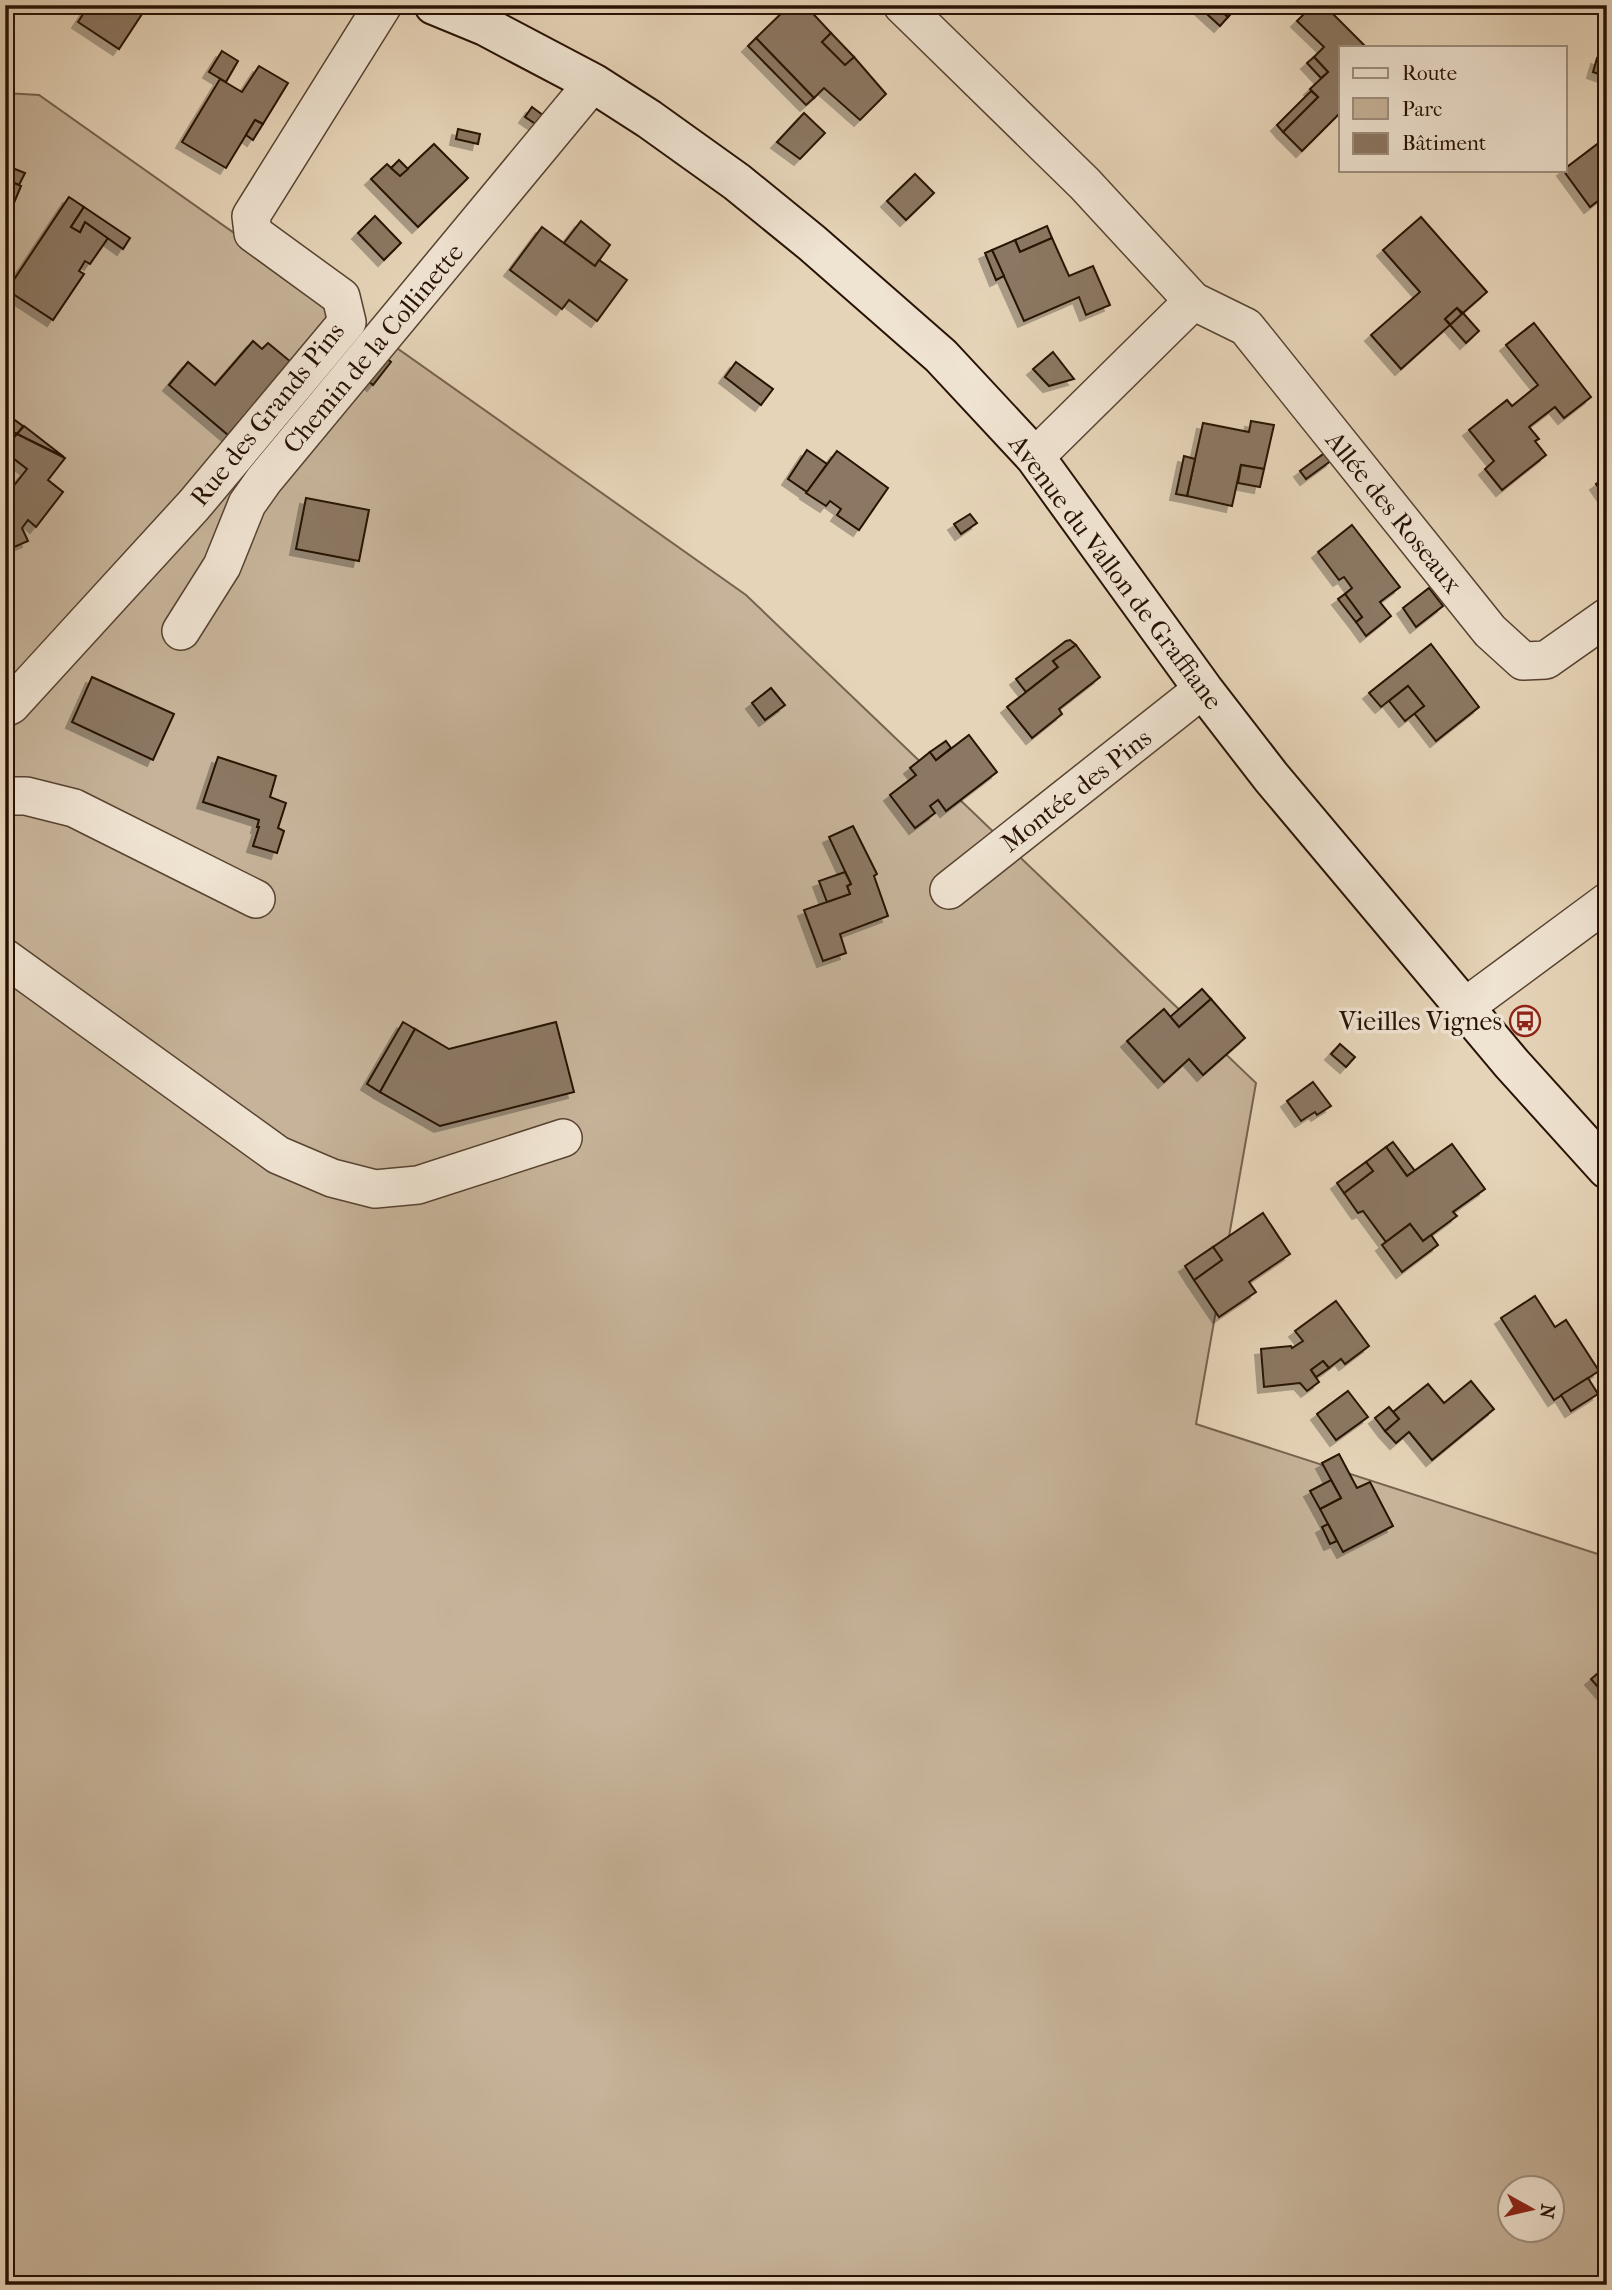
<svg xmlns="http://www.w3.org/2000/svg" width="1612" height="2290" viewBox="0 0 1612 2290" font-family="'IM FELL French Canon',serif">
<style>
.green{fill:#c6b399;stroke:#77624e;stroke-width:2;fill-rule:evenodd}
.building{fill:#8b7762;stroke:#281204;stroke-width:2;filter:url(#shadow)}
.lines{fill:none;stroke-linecap:round;stroke-linejoin:round}
.street-casing{stroke:#584231;stroke-width:40}
.secondary-casing{stroke:#281204;stroke-width:42}
.street{stroke:#efe3d1;stroke-width:37}
.secondary{stroke:#efe3d1;stroke-width:38}
.labels{text-anchor:middle;stroke-width:7;stroke-linejoin:round;paint-order:stroke}
.street-label{font-size:26px;fill:#281204;stroke:#efe3d1}
.poi-label{font-size:26px;fill:#281204;stroke:#efe3d1;text-anchor:end}
</style>
<defs>
<filter id="shadow"><feDropShadow dx="-6" dy="6" stdDeviation="0" flood-color="#0004"/></filter>
</defs>
<rect width="100%" height="100%" fill="#e6d4b8"/>
<filter id="stains"><feTurbulence type="fractalNoise" baseFrequency=".00286" numOctaves="4"/><feColorMatrix values="0 0 0 0 .2 0 0 0 0 .09 0 0 0 0 .02 0 0 0 .5 -.17"/></filter>
<radialGradient id="worn" r=".72"><stop offset=".6" stop-color="#630" stop-opacity="0"/><stop offset="1" stop-color="#630" stop-opacity=".3"/></radialGradient>
<path class="green" d="M5,93L39,95L746,595L1256,1083L1196,1424L1607,1557V2285H5ZM1510,2188H1552V2230H1510Z"/>
<g class="building">
<polygon points="89,5 148,5 119,49 78,22"/>
<polygon points="790,5 805,5 831,33 822,42 845,65 854,57 886,94 860,120 824,88 814,98 756,38"/>
<polygon points="1197,5 1215,5 1228,17 1220,26"/>
<polygon points="1215,5 1239,5 1228,17"/>
<polygon points="1313,5 1324,5 1366,47 1341,47 1341,112 1302,151 1283,132 1318,97 1310,89 1328,72 1314,57 1324,47 1297,21"/>
<polygon points="831,33 854,57 845,65 822,42"/>
<polygon points="756,38 814,98 806,105 748,46"/>
<polygon points="222,51 238,61 226,82 209,72"/>
<polygon points="1314,57 1328,72 1321,78 1307,63"/>
<polygon points="1597,58 1607,62 1607,77 1593,72"/>
<polygon points="259,66 288,83 263,124 255,120 226,168 182,142 220,79 242,92"/>
<polygon points="1311,91 1318,97 1283,132 1277,125"/>
<polygon points="532,107 544,116 537,125 525,117"/>
<polygon points="804,113 825,133 800,159 777,142"/>
<polygon points="255,120 263,124 253,140 246,135"/>
<polygon points="458,129 480,134 478,144 456,139"/>
<polygon points="1600,142 1607,145 1607,194 1590,207 1563,170"/>
<polygon points="434,144 468,178 418,227 371,179 387,164 400,176"/>
<polygon points="399,160 408,169 400,176 391,168"/>
<polygon points="5,165 25,173 19,185 5,179"/>
<polygon points="915,174 934,193 906,220 887,201"/>
<polygon points="5,179 21,186 6,222 5,221"/>
<polygon points="69,197 84,207 71,227 80,232 85,222 108,238 90,264 85,261 79,271 84,274 53,320 7,290"/>
<polygon points="84,207 130,238 123,249 85,222 80,232 71,227"/>
<polygon points="375,216 401,243 384,260 358,233"/>
<polygon points="1421,217 1487,292 1463,313 1457,308 1445,319 1450,325 1401,369 1371,335 1420,292 1383,250"/>
<polygon points="581,221 610,245 595,266 564,243"/>
<polygon points="1047,226 1052,238 1020,252 1015,240"/>
<polygon points="542,227 595,266 599,260 627,280 597,321 569,300 562,309 510,270"/>
<polygon points="1052,238 1069,276 1093,266 1110,305 1086,315 1079,297 1024,321 992,250 1015,240 1020,252"/>
<polygon points="992,250 1004,276 996,280 985,253"/>
<polygon points="1457,308 1462,314 1451,325 1445,319"/>
<polygon points="1463,313 1479,331 1466,343 1450,325"/>
<polygon points="1534,323 1591,397 1564,418 1555,407 1529,427 1539,439 1535,441 1546,455 1502,490 1485,469 1494,461 1469,430 1507,400 1512,406 1538,385 1506,345"/>
<polygon points="253,341 262,349 268,343 291,362 228,435 169,385 188,362 215,385"/>
<polygon points="373,347 391,362 373,385 355,370"/>
<polygon points="1053,352 1074,379 1049,386 1033,369"/>
<polygon points="736,362 773,389 761,405 725,377"/>
<polygon points="12,418 23,426 17,434 5,428"/>
<polygon points="1251,421 1274,425 1264,469 1241,465 1232,506 1187,496 1203,423 1249,432"/>
<polygon points="24,426 64,457 17,434"/>
<polygon points="5,428 17,434 5,449"/>
<polygon points="17,434 65,458 48,480 63,492 36,527 28,520 22,528 28,541 5,551 5,505 7,504 5,497 27,469 5,452 5,449"/>
<polygon points="807,450 827,464 807,492 788,479"/>
<polygon points="837,451 888,488 859,530 837,515 841,509 830,501 826,506 806,493"/>
<polygon points="1326,452 1332,460 1306,479 1300,471"/>
<polygon points="1184,456 1195,459 1187,496 1176,494"/>
<polygon points="1241,465 1264,469 1260,487 1238,483"/>
<polygon points="1607,476 1607,500 1596,484"/>
<polygon points="306,498 369,510 359,561 296,549"/>
<polygon points="970,514 977,523 961,534 954,524"/>
<polygon points="1352,525 1400,587 1380,602 1391,616 1366,636 1356,622 1362,617 1345,594 1352,588 1344,577 1339,580 1318,552"/>
<polygon points="1429,588 1443,606 1416,627 1403,608"/>
<polygon points="1345,594 1362,617 1356,622 1338,599"/>
<polygon points="1070,640 1076,645 1053,661 1058,667 1026,692 1016,679 1066,641"/>
<polygon points="1431,644 1479,707 1436,741 1414,713 1424,706 1408,686 1381,707 1369,693"/>
<polygon points="1076,645 1100,677 1059,709 1062,714 1032,738 1007,707 1058,667 1053,661"/>
<polygon points="92,677 174,714 153,760 72,722"/>
<polygon points="1408,686 1424,706 1405,721 1389,701"/>
<polygon points="771,688 785,705 765,720 752,703"/>
<polygon points="969,735 997,772 946,811 938,800 930,806 935,813 915,828 890,795 916,775 910,768 930,752 936,760"/>
<polygon points="946,741 951,748 936,760 930,752"/>
<polygon points="218,757 276,776 270,797 286,803 278,828 284,831 277,853 253,846 259,827 257,827 259,820 203,802"/>
<polygon points="853,826 877,874 874,876 888,916 840,934 846,953 823,961 804,910 850,894 847,886 851,884 829,837"/>
<polygon points="845,872 851,884 847,886 850,894 827,902 819,881"/>
<polygon points="1202,989 1211,999 1179,1027 1170,1017"/>
<polygon points="1211,999 1245,1038 1203,1075 1189,1059 1164,1082 1127,1041 1164,1009 1179,1027"/>
<polygon points="403,1022 415,1029 380,1092 367,1084"/>
<polygon points="556,1022 574,1092 440,1126 380,1092 415,1029 449,1049"/>
<polygon points="1340,1044 1355,1057 1346,1067 1331,1054"/>
<polygon points="1313,1082 1331,1106 1317,1115 1315,1112 1301,1121 1287,1101"/>
<polygon points="1393,1142 1415,1171 1407,1176 1386,1147"/>
<polygon points="1452,1144 1485,1189 1453,1212 1457,1216 1423,1241 1410,1224 1386,1242 1363,1211 1358,1213 1344,1193 1373,1171 1366,1162 1386,1147 1407,1176"/>
<polygon points="1366,1162 1373,1171 1344,1193 1337,1183"/>
<polygon points="1263,1213 1290,1254 1249,1282 1256,1292 1219,1317 1194,1280 1222,1260 1213,1247"/>
<polygon points="1410,1224 1423,1241 1431,1235 1438,1245 1402,1272 1382,1245"/>
<polygon points="1213,1247 1222,1260 1194,1280 1185,1266"/>
<polygon points="1535,1296 1555,1327 1566,1320 1599,1371 1554,1400 1501,1318"/>
<polygon points="1336,1301 1369,1346 1345,1364 1341,1359 1329,1368 1323,1361 1311,1370 1319,1382 1307,1391 1300,1383 1264,1387 1261,1349 1291,1346 1292,1348 1303,1341 1295,1331"/>
<polygon points="1323,1361 1329,1368 1316,1377 1311,1370"/>
<polygon points="1588,1378 1598,1394 1571,1411 1561,1395"/>
<polygon points="1471,1381 1494,1409 1432,1460 1409,1432 1396,1443 1385,1431 1399,1419 1393,1412 1428,1384 1444,1403"/>
<polygon points="1348,1391 1368,1417 1336,1440 1317,1414"/>
<polygon points="1389,1407 1399,1419 1385,1431 1375,1418"/>
<polygon points="1339,1454 1357,1488 1370,1482 1393,1526 1343,1552 1320,1509 1341,1498 1322,1463"/>
<polygon points="1331,1480 1341,1498 1320,1509 1310,1491"/>
<polygon points="1328,1524 1337,1541 1330,1544 1322,1527"/>
<polygon points="1604,1668 1607,1670 1605,1695 1591,1679"/>
</g>
<g class="lines">
<g class="street-casing">
<g id="street">
<polyline points="902,5 1085,184 1193,301 1246,327 1490,631 1523,661 1546,660 1607,617"/>
<polyline points="1035,457 1193,301"/>
<polyline points="181,631 222,566 247,504 264,480 593,83"/>
<polyline points="5,708 11,705 194,505 347,322 341,297 253,233 251,216 383,5"/>
<polyline points="5,796 26,796 74,808 256,899"/>
<polyline points="949,890 1203,689"/>
<polyline points="5,958 278,1155 332,1178 375,1189 418,1185 563,1138"/>
<polyline points="1465,1007 1607,902"/>
</g>
</g>
<g class="secondary-casing">
<polyline id="secondary" points="434,5 485,26 593,83 649,119 737,182 812,243 941,356 1035,457 1203,689 1271,777 1512,1064 1607,1169"/>
</g>
<use href="#street" class="street"/>
<use href="#secondary" class="secondary"/>
</g>
<defs>
<g id="bus-ring" transform="scale(1.575)"><circle r="9.5" fill="#efe3d1" stroke="#8f2418" stroke-width="1.5"/><path d="M-5-6H5V4H4V6H2V4H-2V6H-4V4H-5ZM-3.5-4V0h7V-4ZM-3.5 1.2v1.5H-2V1.2ZM2 1.2v1.5H3.5V1.2Z" fill="#8f2418"/></g>
</defs>
<g fill-rule="evenodd">
<use href="#bus-ring" x="1525" y="1021"/>
</g>
<g class="labels">
<g class="street-label">
<text transform="translate(373 348) rotate(-50)" y="9">Chemin de la Collinette</text>
<text transform="translate(267 414) rotate(-51)" y="9">Rue des Grands Pins</text>
<text transform="translate(1394 512) rotate(51)" y="9">Allée des Roseaux</text>
<text transform="translate(1116 572) rotate(53)" y="9">Avenue du Vallon de Graffiane</text>
<text transform="translate(1076 790) rotate(-38)" y="9">Montée des Pins</text>
</g>
<g class="poi-label">
<text x="1502" y="1030">Vieilles Vignes</text>
</g>
</g>
<rect width="1612" height="2290" fill="none" stroke="#e6d4b8" stroke-width="28"/>
<rect x="7" y="7" width="1598" height="2276" fill="none" stroke="#281204" stroke-width="3.5"/>
<rect x="14" y="14" width="1584" height="2262" fill="none" stroke="#281204" stroke-width="2"/>
<rect x="1339" y="46" width="228" height="126" fill="#efe3d1" stroke="#9f8f7f" stroke-width="2"/>
<rect x="1353" y="68" width="35" height="10" fill="#efe3d1" stroke="#9f8f7f" stroke-width="2"/>
<text x="1402" y="80" font-size="21" fill="#281204">Route</text>
<rect x="1353" y="98" width="35" height="21" fill="#c6b399" stroke="#9f8f7f" stroke-width="2"/>
<text x="1402" y="116" font-size="21" fill="#281204">Parc</text>
<rect x="1353" y="133" width="35" height="21" fill="#8b7762" stroke="#9f8f7f" stroke-width="2"/>
<text x="1402" y="150" font-size="21" fill="#281204">Bâtiment</text>
<g transform="translate(1531 2209) rotate(98)"><circle r="33" fill="#efe3d1" stroke="#9f8f7f" stroke-width="2"/>
<path d="M0-5L12 26L0 18L-12 26Z" fill="#8f2418"/>
<text y="-10" font-size="19" font-weight="bold" text-anchor="middle" fill="#281204">N</text>
</g>
<rect width="100%" height="100%" filter="url(#stains)"/>
<rect width="100%" height="100%" fill="url(#worn)"/>
</svg>
